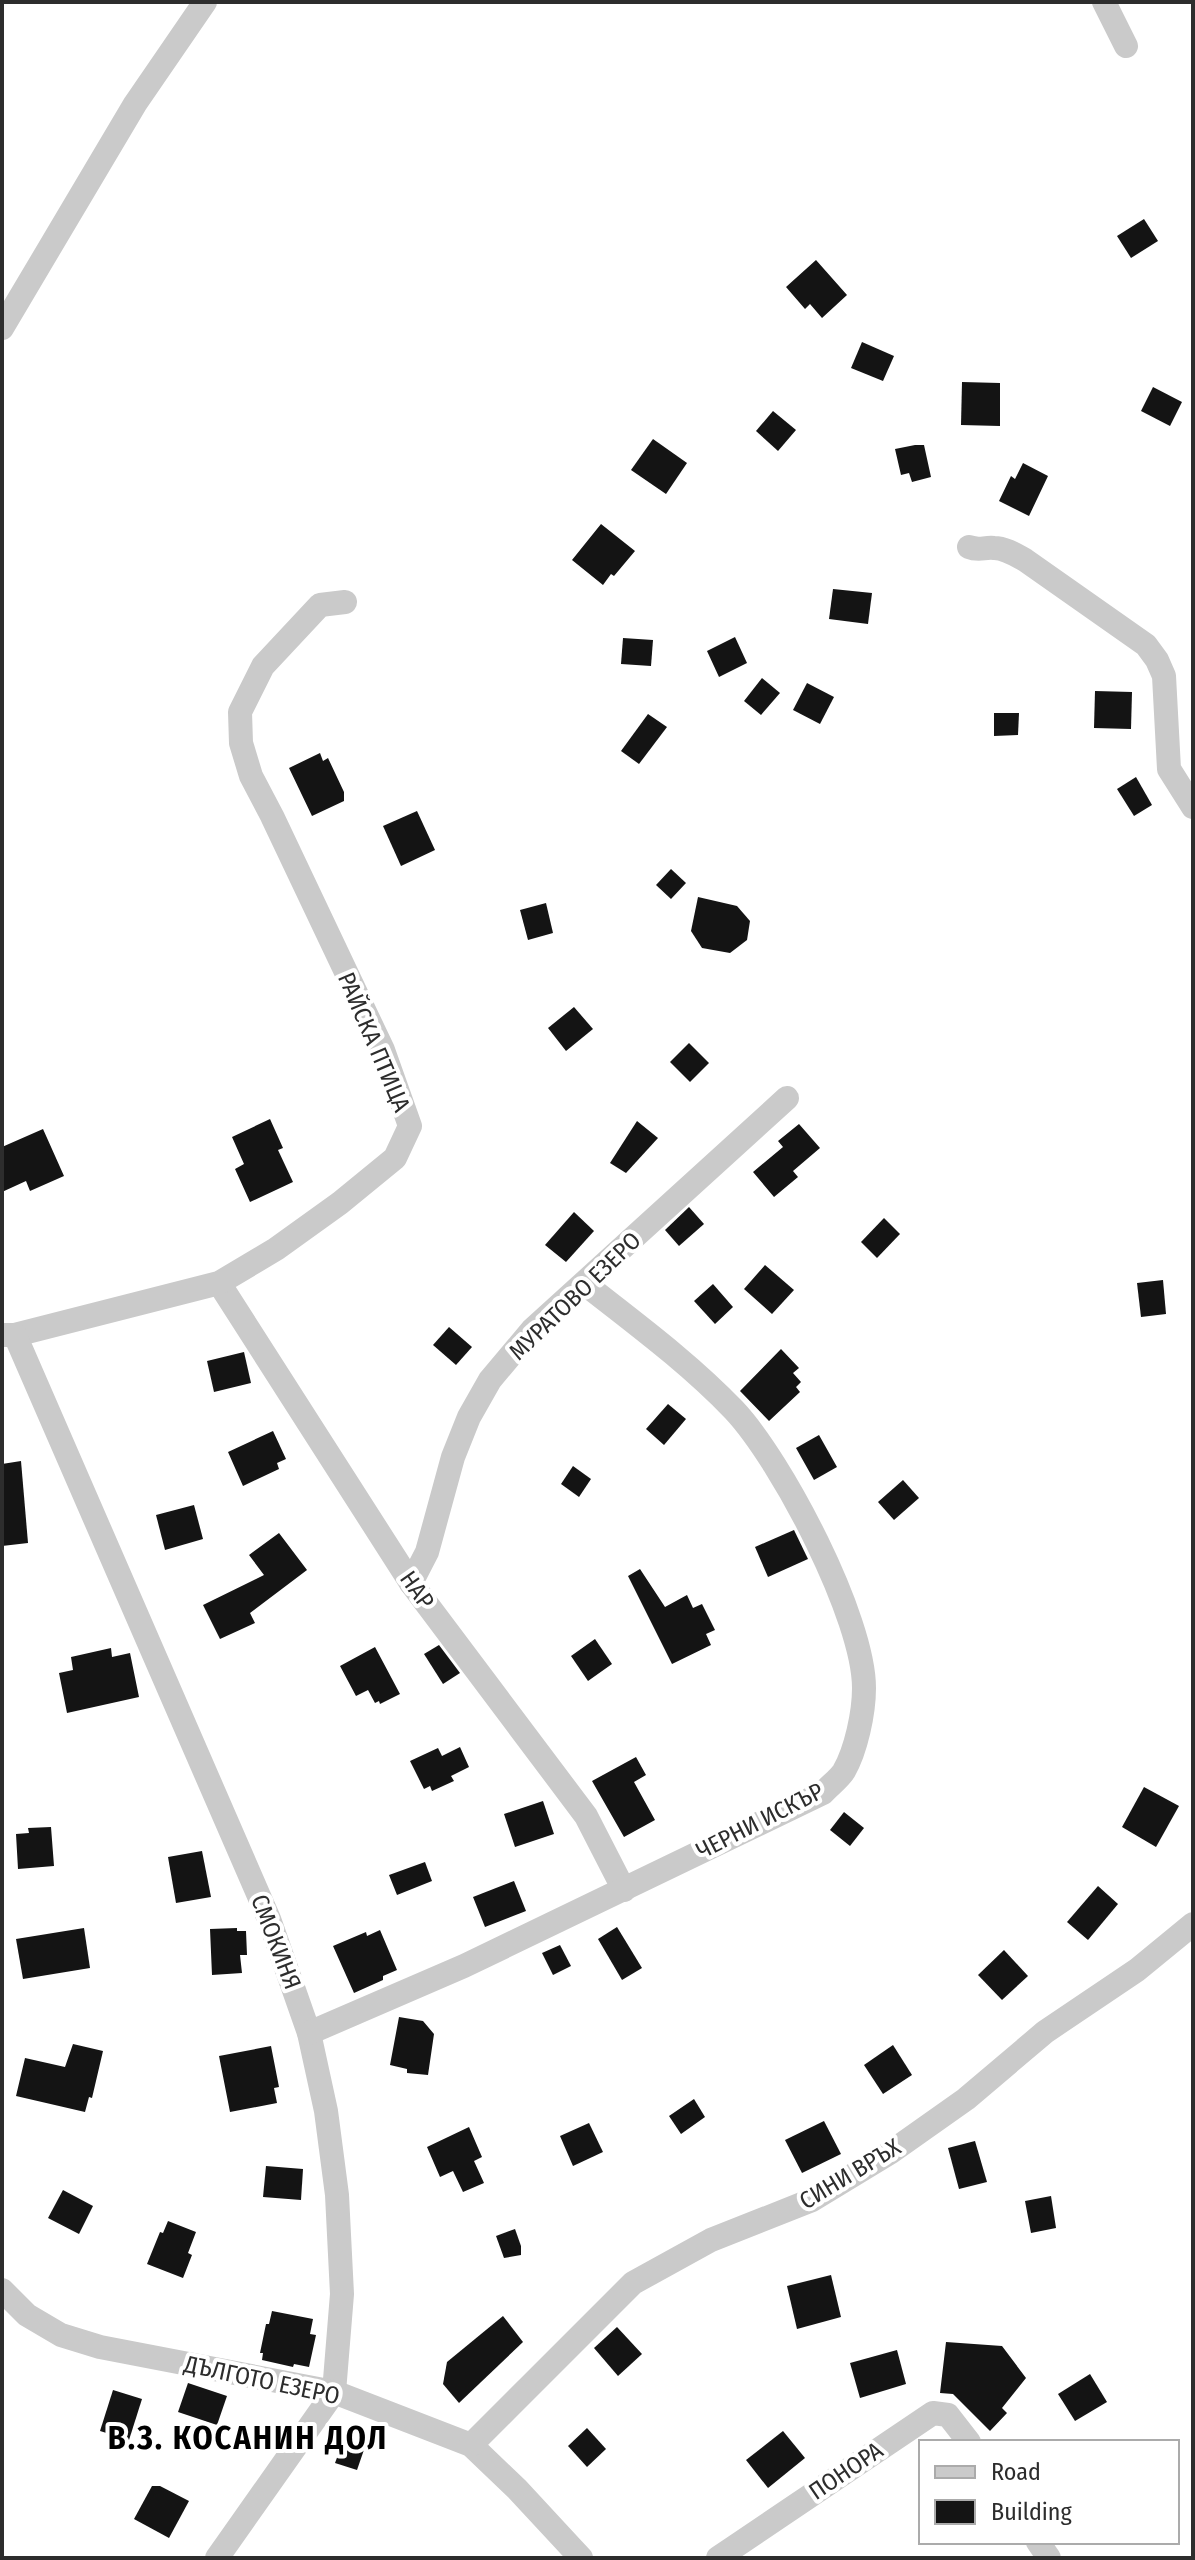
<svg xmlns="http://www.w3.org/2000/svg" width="1195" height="2560" viewBox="0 0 1195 2560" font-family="'Fira Sans Condensed',sans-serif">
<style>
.building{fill:#141414}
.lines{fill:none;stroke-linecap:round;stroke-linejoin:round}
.street{stroke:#cacaca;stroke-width:24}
.labels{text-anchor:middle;stroke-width:8;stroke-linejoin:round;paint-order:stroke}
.street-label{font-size:24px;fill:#2d2d2d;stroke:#fff}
.district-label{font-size:32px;font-weight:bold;letter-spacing:2px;fill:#000;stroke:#fff}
</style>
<rect width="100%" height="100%" fill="#fff"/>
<g class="building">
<polygon points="1144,219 1158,241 1131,258 1117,236"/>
<polygon points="816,260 847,295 822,318 810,304 805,309 786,287"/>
<polygon points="862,342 894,356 883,381 851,368"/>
<polygon points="962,382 1000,383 1000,426 961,425"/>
<polygon points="1153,387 1182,402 1170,426 1141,411"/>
<polygon points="773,411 796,430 778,451 756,431"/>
<polygon points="653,439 687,463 666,494 631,470"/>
<polygon points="915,445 924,445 931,477 912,482 909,473 901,475 895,449"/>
<polygon points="1023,463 1048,476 1029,516 999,501 1011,476 1015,479"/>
<polygon points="601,524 635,551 614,576 611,574 603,585 572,560"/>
<polygon points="833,589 872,593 868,624 829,619"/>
<polygon points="735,637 747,663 719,677 707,651"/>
<polygon points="623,638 653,640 651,666 621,664"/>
<polygon points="762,678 780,693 761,715 744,701"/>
<polygon points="807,683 834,697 820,724 793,710"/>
<polygon points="1095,691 1132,692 1131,729 1094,728"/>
<polygon points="994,713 1019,713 1018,735 994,736"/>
<polygon points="648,714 667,727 639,764 621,751"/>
<polygon points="320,753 323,761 328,758 344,792 344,801 312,816 289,768"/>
<polygon points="1136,777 1152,805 1134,816 1117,789"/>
<polygon points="417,811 435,850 401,866 383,826"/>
<polygon points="671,869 686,883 671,899 656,885"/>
<polygon points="698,897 737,906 750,921 747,940 730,953 702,948 691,931"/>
<polygon points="546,903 553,933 528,940 520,910"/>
<polygon points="574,1007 593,1029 566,1051 548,1028"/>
<polygon points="689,1043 709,1063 690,1082 670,1062"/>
<polygon points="270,1119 283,1148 278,1150 293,1182 250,1202 235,1169 244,1164 232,1137"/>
<polygon points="637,1121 658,1138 626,1173 610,1163"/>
<polygon points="799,1124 820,1148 793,1171 798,1177 774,1197 753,1172 783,1147 778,1141"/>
<polygon points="43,1129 64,1176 30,1191 26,1181 2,1192 2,1147"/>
<polygon points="689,1207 704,1224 679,1246 665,1230"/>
<polygon points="574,1212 594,1231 566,1262 545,1245"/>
<polygon points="884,1218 900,1234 877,1258 861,1242"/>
<polygon points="765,1265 794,1290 772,1314 744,1289"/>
<polygon points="1163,1280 1166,1314 1141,1317 1137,1283"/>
<polygon points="713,1284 733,1307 715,1324 694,1301"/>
<polygon points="449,1327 472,1347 456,1365 433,1345"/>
<polygon points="781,1349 799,1368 793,1373 801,1382 796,1387 800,1392 769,1421 740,1391"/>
<polygon points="244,1352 251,1383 214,1392 207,1361"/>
<polygon points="668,1404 686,1419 664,1445 646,1429"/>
<polygon points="273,1431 286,1459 277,1463 279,1469 243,1486 228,1452"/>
<polygon points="819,1435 837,1467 814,1480 796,1448"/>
<polygon points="21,1461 28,1543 2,1546 2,1464"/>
<polygon points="573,1466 591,1479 579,1497 561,1484"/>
<polygon points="903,1480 919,1498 894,1520 878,1502"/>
<polygon points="194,1505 203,1539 165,1550 156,1515"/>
<polygon points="794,1530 808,1559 768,1577 755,1547"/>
<polygon points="279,1533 307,1570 250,1613 255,1623 220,1639 203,1605 264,1575 249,1555"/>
<polygon points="640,1569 665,1607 687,1595 693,1608 702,1604 715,1630 706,1634 711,1645 672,1664 628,1576"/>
<polygon points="595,1639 612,1664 588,1681 571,1656"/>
<polygon points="439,1645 460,1673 443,1684 424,1654"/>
<polygon points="375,1647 400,1694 380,1704 379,1701 375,1703 368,1690 356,1696 340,1666"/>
<polygon points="111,1648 112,1657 130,1653 139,1697 67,1713 59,1673 73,1670 71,1657"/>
<polygon points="460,1747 469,1767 451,1776 454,1781 432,1791 430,1786 424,1789 410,1761 438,1748 442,1756"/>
<polygon points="636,1757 646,1775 634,1782 655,1820 624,1837 592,1781"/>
<polygon points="1144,1787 1179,1806 1156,1847 1122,1827"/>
<polygon points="543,1801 554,1834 515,1847 504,1814"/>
<polygon points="844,1812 864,1828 850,1846 830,1830"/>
<polygon points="51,1827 54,1866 18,1869 16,1834 29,1833 28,1828"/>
<polygon points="202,1851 211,1897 176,1903 168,1857"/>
<polygon points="425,1862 432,1881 397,1895 389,1875"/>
<polygon points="514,1881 526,1911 485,1927 473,1897"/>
<polygon points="1098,1886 1118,1904 1088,1940 1067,1922"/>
<polygon points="617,1927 642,1968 622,1980 598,1939"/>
<polygon points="84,1928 90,1968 23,1979 16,1939"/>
<polygon points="237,1928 237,1931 246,1931 247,1955 240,1955 242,1973 212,1975 210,1929"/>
<polygon points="380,1930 397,1970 383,1976 383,1980 354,1993 333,1946 366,1932 367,1936"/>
<polygon points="560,1945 571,1966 553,1975 542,1953"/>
<polygon points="1004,1950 1028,1976 1002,2000 978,1975"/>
<polygon points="399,2017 423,2021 434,2034 428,2075 407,2073 407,2069 390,2065"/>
<polygon points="73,2044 103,2051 92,2098 89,2097 85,2112 16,2096 25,2058 65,2067"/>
<polygon points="893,2045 912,2075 883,2094 864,2065"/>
<polygon points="271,2046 279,2087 274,2088 277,2103 230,2112 219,2056"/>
<polygon points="694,2099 705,2117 681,2134 669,2116"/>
<polygon points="824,2121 841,2154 802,2173 785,2140"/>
<polygon points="589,2123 603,2152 573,2166 560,2136"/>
<polygon points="469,2127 482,2157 474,2161 484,2183 463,2192 453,2171 440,2177 427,2147"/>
<polygon points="975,2141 987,2182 959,2189 948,2148"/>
<polygon points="266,2166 303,2169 301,2200 263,2197"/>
<polygon points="63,2190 93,2206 79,2234 48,2218"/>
<polygon points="1051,2196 1056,2228 1031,2233 1025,2201"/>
<polygon points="168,2221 196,2232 188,2253 192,2255 183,2278 147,2264 160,2232 163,2233"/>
<polygon points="515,2229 521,2246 521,2255 504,2258 496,2236"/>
<polygon points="831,2275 841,2317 797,2329 787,2286"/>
<polygon points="272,2311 313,2319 310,2334 316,2335 309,2367 294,2364 293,2367 262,2360 263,2353 260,2353 266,2324 269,2324"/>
<polygon points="503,2316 523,2342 459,2403 443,2384 447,2362"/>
<polygon points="617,2327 642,2354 618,2376 594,2348"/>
<polygon points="946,2342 1002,2346 1026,2378 1002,2408 1007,2413 990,2431 953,2394 940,2393"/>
<polygon points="897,2350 906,2384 860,2398 850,2363"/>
<polygon points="1090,2374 1107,2402 1075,2421 1058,2394"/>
<polygon points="188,2383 227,2396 217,2425 178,2412"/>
<polygon points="113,2390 142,2399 129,2440 100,2431"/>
<polygon points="587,2428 606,2449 587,2467 568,2446"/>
<polygon points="347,2431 368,2438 357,2470 335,2463"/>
<polygon points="783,2431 805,2458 768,2488 746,2460"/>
<polygon points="152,2486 160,2486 189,2501 169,2538 134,2519"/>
</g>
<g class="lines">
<g class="street">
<polyline points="1104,2 1126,46"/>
<polyline points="2,328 135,104 205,2"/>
<path d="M969,547C979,551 984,547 994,548C1005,548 1016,555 1025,560L1146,645L1157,660L1164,676L1169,769L1193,807"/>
<polyline points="219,1283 411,1583 586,1816 624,1890"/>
<polyline points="2,1335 15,1335 219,1283 276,1249 340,1203 395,1158 410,1126 383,1050 272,816 251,776 241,743 240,712 263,666 320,605 345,602"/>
<polyline points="15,1335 269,1919 309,2033 326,2111 337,2195 342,2294 334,2392 217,2558"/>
<polyline points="411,1583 427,1552 453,1457 469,1417 490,1380 532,1330 787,1098"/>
<path d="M309,2033L464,1966L823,1793C829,1786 839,1779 844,1771C856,1750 864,1713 864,1688C864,1618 782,1461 734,1410C689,1363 636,1324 585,1284"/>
<polyline points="2,2290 27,2315 61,2335 100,2347 334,2392 471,2445 517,2489 581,2558"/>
<polyline points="471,2445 633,2283 711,2240 812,2200 891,2152 966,2099 1045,2032 1137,1970 1193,1924"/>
<polyline points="1038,2542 1049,2558"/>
<polyline points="718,2558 933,2413 948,2415 969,2442"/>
</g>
</g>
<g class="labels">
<g class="street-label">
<text transform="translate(374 1042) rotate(67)" y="8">РАЙСКА ПТИЦА</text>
<text transform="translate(575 1296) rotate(-44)" y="8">МУРАТОВО ЕЗЕРО</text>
<text transform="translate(417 1590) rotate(55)" y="8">НАР</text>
<text transform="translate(760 1821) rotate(-27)" y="8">ЧЕРНИ ИСКЪР</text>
<text transform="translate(276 1942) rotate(69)" y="8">СМОКИНЯ</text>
<text transform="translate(850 2174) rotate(-31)" y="8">СИНИ ВРЪХ</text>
<text transform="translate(262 2380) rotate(12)" y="8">ДЪЛГОТО ЕЗЕРО</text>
<text transform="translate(846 2471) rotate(-34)" y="8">ПОНОРА</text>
</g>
<g class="district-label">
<text x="248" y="2449">В.З. КОСАНИН ДОЛ</text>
</g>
</g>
<rect width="1195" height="2560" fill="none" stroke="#2d2d2d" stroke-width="8"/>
<rect x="919" y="2440" width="260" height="104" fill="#ffffff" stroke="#ababab" stroke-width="2"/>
<rect x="935" y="2466" width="40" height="12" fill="#cacaca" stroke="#ababab" stroke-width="2"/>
<text x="991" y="2480" font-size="24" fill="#2d2d2d">Road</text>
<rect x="935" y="2500" width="40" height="24" fill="#141414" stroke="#ababab" stroke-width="2"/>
<text x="991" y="2520" font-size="24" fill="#2d2d2d">Building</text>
</svg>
